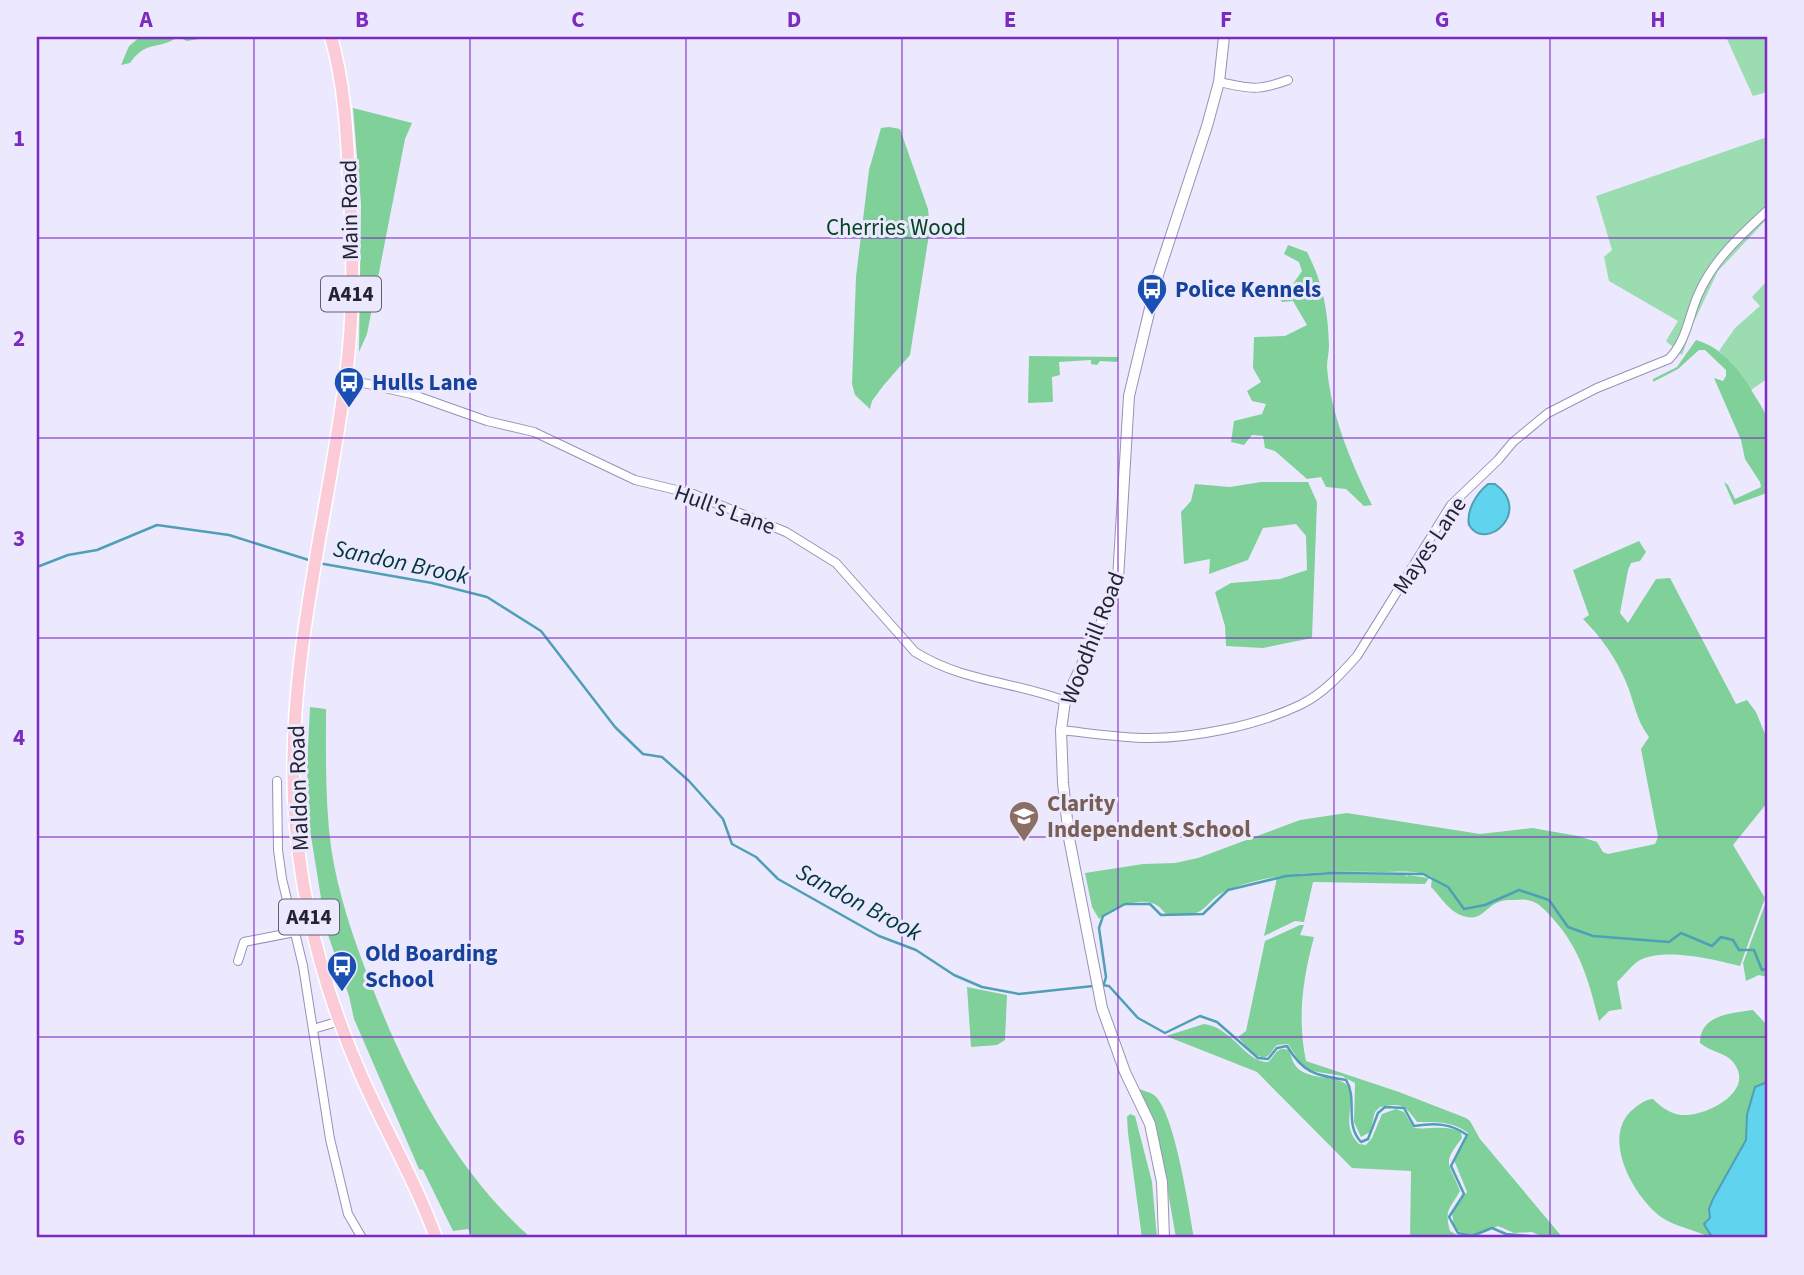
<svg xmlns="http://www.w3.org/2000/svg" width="1804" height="1275" viewBox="0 0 1804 1275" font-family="'Source Sans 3',sans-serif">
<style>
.green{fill:#9bddb0}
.forest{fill:#80d09a}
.water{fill:#60d4ee;stroke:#4f9fb5;stroke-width:2}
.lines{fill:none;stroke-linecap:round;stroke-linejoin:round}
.stream{stroke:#4f9fb5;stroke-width:2.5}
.minor-casing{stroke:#9892b4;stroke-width:10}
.tertiary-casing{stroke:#9892b4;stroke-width:12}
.primary-casing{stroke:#fff;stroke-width:15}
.minor{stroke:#fff;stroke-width:8}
.tertiary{stroke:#fff;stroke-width:10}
.primary{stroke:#fbccd7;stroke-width:12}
.grid{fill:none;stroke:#7b2cbf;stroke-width:2;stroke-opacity:0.55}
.labels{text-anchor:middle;stroke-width:6;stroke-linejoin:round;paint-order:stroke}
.shield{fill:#ece9ff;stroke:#615e6f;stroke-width:2}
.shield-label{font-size:21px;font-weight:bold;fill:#262331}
.street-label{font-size:23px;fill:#262331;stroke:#ece9ff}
.park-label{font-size:23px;fill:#044523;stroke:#ece9ff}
.transit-label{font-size:23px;font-weight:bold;fill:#164399;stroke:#ece9ff;text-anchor:start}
.education-label{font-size:23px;font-weight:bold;fill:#785e54;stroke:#ece9ff;text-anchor:start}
.water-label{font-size:24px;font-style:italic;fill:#003640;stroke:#ece9ff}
.neatline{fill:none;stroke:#7b2cbf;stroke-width:2.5}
.grid-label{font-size:23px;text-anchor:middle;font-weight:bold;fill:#7b2cbf}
</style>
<rect width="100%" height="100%" fill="#ece9ff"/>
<g class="green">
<polygon points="1726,37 1767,37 1767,92 1753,96 1767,127"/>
<polygon points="1767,137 1767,219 1718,271 1693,324 1682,355 1666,341 1678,321 1609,281 1604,257 1612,250 1596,196"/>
<polygon points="1767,281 1767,379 1751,390 1731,362 1719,351 1735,328 1760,306 1752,297"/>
</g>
<g class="forest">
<path d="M140,37H212L187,41L178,37C157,51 147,39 130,63L121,65L129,46Z"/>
<polygon points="353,108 412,123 405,139 367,334 359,352 361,204"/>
<polygon points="889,127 900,129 928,209 930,228 910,355 883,386 872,401 870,409 855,395 852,384 856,277 869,170 881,128"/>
<path d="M1288,245L1307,252C1323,283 1328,311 1329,345C1329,353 1327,360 1327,367C1331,416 1351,462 1372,505L1364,506L1346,489L1326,487L1321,477L1307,479L1275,451L1265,448L1263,436L1252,435L1244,445L1231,442L1234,421L1262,414L1266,404L1252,401L1247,391L1261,382L1253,368L1254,337L1285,336L1307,325L1293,301L1282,302L1275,293L1293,284L1302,271L1299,262L1284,254Z"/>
<path d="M1696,340C1724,348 1741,372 1755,396C1759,403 1766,412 1767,420C1771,437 1767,474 1767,493L1734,505L1724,482L1728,485L1735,499L1761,487L1760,482L1745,459L1741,440L1714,378L1723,381L1726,376V370L1705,350H1699L1678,369L1653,382V379L1677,367Z"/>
<polygon points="1029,356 1119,357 1117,362 1100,361 1097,365 1091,364 1091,360 1059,362 1060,375 1052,377 1053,402 1028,403"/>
<polygon points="1261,482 1308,482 1317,502 1312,638 1263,648 1226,646 1225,626 1215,592 1231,583 1280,579 1307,570 1306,536 1296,524 1263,528 1248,560 1209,574 1210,559 1184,564 1181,512 1191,501 1195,484 1230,487"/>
<path d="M1639,541L1646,552L1640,561L1631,563L1628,570L1620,613L1628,623L1656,579L1670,578L1736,704L1747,700L1756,712L1767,739V803L1733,845L1765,898L1740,966C1715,960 1660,946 1637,962C1630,967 1624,976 1617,982L1622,1009L1609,1011L1599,1021C1589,983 1581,950 1554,920C1542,906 1534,897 1515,900C1510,900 1503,900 1499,902C1486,906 1483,920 1467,917C1450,914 1442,898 1431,887L1432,877C1414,869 1400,872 1381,872C1329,871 1281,871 1232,888C1199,900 1214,920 1166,914C1163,911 1161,908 1158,906C1142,895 1110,908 1099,919L1092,907L1085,873L1143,864L1175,863L1198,858L1300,820L1347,813L1480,834L1532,828L1578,836L1597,842L1603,852L1608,854L1655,844L1658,837L1641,749L1649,737C1636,720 1634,701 1626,682C1616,658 1601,637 1583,619L1589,615L1573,570Z"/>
<path d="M310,707L326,709C326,755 325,802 331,847C338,895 354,940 371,984C406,1076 456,1172 531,1238H473L468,1229L453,1231L423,1170L419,1169L354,1019L349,996L326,929L310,830L307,769Z"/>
<polygon points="1314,874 1406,875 1406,877 1408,875 1429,878 1425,884 1313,882 1304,922 1295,921 1264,936 1277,878"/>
<polygon points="1766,902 1767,977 1759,975 1746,981 1743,963"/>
<path d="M1300,925H1304L1300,935L1314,937C1303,978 1297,1018 1306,1061L1399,1092L1466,1118L1470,1121L1480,1139L1563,1238H1545L1532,1232L1514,1233L1498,1226L1474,1236L1460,1232L1454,1228L1452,1212L1467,1192L1454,1160L1468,1133C1452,1121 1437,1122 1417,1122C1404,1104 1401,1103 1380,1107L1375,1112L1370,1132L1361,1137L1354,1122L1355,1083L1342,1076L1312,1071L1303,1067L1288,1044L1277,1045C1274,1048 1272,1051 1270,1054C1259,1065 1245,1044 1238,1037L1246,1031L1265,941Z"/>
<polygon points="967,987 1007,995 1005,1040 997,1045 971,1047"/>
<path d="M1753,1010L1767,1025V1082L1755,1087L1747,1116L1746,1140L1709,1209L1710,1218L1704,1224L1710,1234L1716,1238H1711C1696,1230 1676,1227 1661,1217C1635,1198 1602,1141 1630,1112C1637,1106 1643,1100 1653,1099C1660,1106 1670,1114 1681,1115C1706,1117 1757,1091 1733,1062C1725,1052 1712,1053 1700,1043C1700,1015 1731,1013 1753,1010Z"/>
<path d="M1204,1024C1232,1027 1246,1063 1268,1062C1276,1055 1276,1046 1289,1050C1291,1055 1292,1061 1295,1065C1306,1082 1342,1074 1348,1087C1356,1106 1340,1125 1359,1144L1366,1145L1372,1138L1382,1114L1396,1109L1404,1112L1414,1128C1430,1130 1444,1124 1461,1132L1462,1138C1441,1165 1449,1162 1460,1191C1450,1209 1444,1209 1450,1231L1462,1238H1410L1411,1171L1352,1168L1257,1072L1166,1036Z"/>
<path d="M1139,1089C1144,1091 1150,1092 1154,1095C1175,1112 1189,1210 1194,1238H1176L1157,1129Z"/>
<polygon points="1130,1114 1135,1116 1152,1182 1157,1238 1142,1238 1128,1133 1127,1117"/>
</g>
<g class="water">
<path d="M1488,484H1495C1533,511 1486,553 1469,525C1466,510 1477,493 1488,484Z"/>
<polygon points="1767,1082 1767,1238 1716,1238 1710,1234 1704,1224 1710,1218 1709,1209 1713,1199 1746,1140 1747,1115 1755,1087"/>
</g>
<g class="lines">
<g class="stream">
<polyline points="318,563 432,583 487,597 541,631 615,727 643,754 662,757 689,781 723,819 732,844 756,857 778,879 879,936 916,950 954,975 982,987 1019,994 1093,986"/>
<polyline points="37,567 68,555 97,550 157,525 229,535 312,561"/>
<polyline points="1104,984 1106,977 1099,928 1103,916 1125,904 1150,904 1161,915 1203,914 1228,890 1286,876 1332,873 1423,874 1448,887 1464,909 1485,905 1519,890 1549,900 1568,927 1593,936 1669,942 1681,933 1712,946 1721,937 1733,940 1739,950 1754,950 1762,970 1767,969"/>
<path d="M1100,985L1109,986L1138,1018L1165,1033L1200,1016L1217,1022L1258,1058L1268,1059L1277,1048L1287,1046C1304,1074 1315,1075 1346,1080C1358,1099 1344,1124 1361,1142L1368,1139L1378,1113L1385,1107L1404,1108L1414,1126C1434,1123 1451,1123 1467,1135L1451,1166L1464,1194L1449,1217L1458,1233L1472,1236L1492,1228L1506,1234L1529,1236L1531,1238"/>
</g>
<g class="minor-casing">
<g id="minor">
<path d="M1219,82C1250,89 1258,91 1288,80"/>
<path d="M346,379L411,394L487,421L534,432L635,480L693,494L786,532L836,563L915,652C965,683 1014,681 1065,701"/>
<path d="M1061,730C1088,733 1115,737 1142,738C1191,739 1256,726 1300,705C1323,694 1340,675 1357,656L1451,505L1498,460L1513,442L1548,413L1597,388L1669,359C1687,340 1688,318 1698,295C1713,260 1740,236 1767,211"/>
<polyline points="277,781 278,850 282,879 303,966 330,1139 348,1214 362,1238"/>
<polyline points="238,961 244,942 295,932"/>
<polyline points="313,1029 340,1021"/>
</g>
</g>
<g class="tertiary-casing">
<polyline id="tertiary" points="1164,1238 1162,1182 1150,1124 1125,1072 1102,1008 1069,838 1063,783 1061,730 1065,701 1101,624 1118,579 1129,396 1158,275 1207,126 1219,82 1224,37"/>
</g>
<g class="primary-casing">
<path id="primary" d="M331,37C344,82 347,131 349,178C353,245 355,315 345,382C327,521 288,658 294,800C299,894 323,989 361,1075C385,1130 416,1182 436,1238"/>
</g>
<use href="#minor" class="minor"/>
<use href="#tertiary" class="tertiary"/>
<use href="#primary" class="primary"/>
</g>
<path class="grid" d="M254,37V1238M470,37V1238M686,37V1238M902,37V1238M1118,37V1238M1334,37V1238M1550,37V1238M37,238H1767M37,438H1767M37,638H1767M37,837H1767M37,1037H1767"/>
<defs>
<g id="bus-pin" transform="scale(1.575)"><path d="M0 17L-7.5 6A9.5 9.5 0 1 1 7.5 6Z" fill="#1a4fb4" stroke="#ece9ff"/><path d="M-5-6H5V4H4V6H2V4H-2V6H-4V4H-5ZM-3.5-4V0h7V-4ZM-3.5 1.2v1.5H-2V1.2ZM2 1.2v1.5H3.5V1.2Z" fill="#fff"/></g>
<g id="school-pin" transform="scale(1.575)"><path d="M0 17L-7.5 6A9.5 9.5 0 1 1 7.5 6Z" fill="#8d6e63" stroke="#ece9ff"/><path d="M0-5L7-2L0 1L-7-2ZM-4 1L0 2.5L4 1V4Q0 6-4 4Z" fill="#fff"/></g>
</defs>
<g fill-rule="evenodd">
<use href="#bus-pin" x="1152" y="289"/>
<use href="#bus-pin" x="349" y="382"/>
<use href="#school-pin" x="1024" y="816"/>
<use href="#bus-pin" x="342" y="966"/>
</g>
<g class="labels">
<g class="shield">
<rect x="321" y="276.5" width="60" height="35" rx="5"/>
<rect x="279" y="899.5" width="60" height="35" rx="5"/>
</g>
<g class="shield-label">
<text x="351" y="301">A414</text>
<text x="309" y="924">A414</text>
</g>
<g class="street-label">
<text transform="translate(349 210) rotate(-91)" y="8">Main Road</text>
<text transform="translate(725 509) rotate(20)" y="8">Hull's Lane</text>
<text transform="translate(1429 545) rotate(-56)" y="8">Mayes Lane</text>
<text transform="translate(1092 638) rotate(-69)" y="8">Woodhill Road</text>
<text transform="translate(298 788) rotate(-92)" y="8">Maldon Road</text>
</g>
<g class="park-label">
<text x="896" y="235">Cherries Wood</text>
</g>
<g class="transit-label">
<text x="1175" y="297">Police Kennels</text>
<text x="372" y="390">Hulls Lane</text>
<text x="365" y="961">Old Boarding<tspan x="365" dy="26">School</tspan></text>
</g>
<g class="education-label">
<text x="1047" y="811">Clarity<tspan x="1047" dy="26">Independent School</tspan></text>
</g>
<g class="water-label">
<text transform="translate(401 562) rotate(12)" y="8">Sandon Brook</text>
<text transform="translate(859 902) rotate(28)" y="8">Sandon Brook</text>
</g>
</g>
<rect width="1804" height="1275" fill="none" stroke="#ece9ff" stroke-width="77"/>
<rect x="38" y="38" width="1728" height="1198" class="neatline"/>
<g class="grid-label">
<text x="146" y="27">A</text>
<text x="362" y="27">B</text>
<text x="578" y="27">C</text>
<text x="794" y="27">D</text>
<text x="1010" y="27">E</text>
<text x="1226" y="27">F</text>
<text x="1442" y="27">G</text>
<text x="1658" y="27">H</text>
<text x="19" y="146">1</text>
<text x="19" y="346">2</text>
<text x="19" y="546">3</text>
<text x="19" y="745">4</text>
<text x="19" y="945">5</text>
<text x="19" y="1145">6</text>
</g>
</svg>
